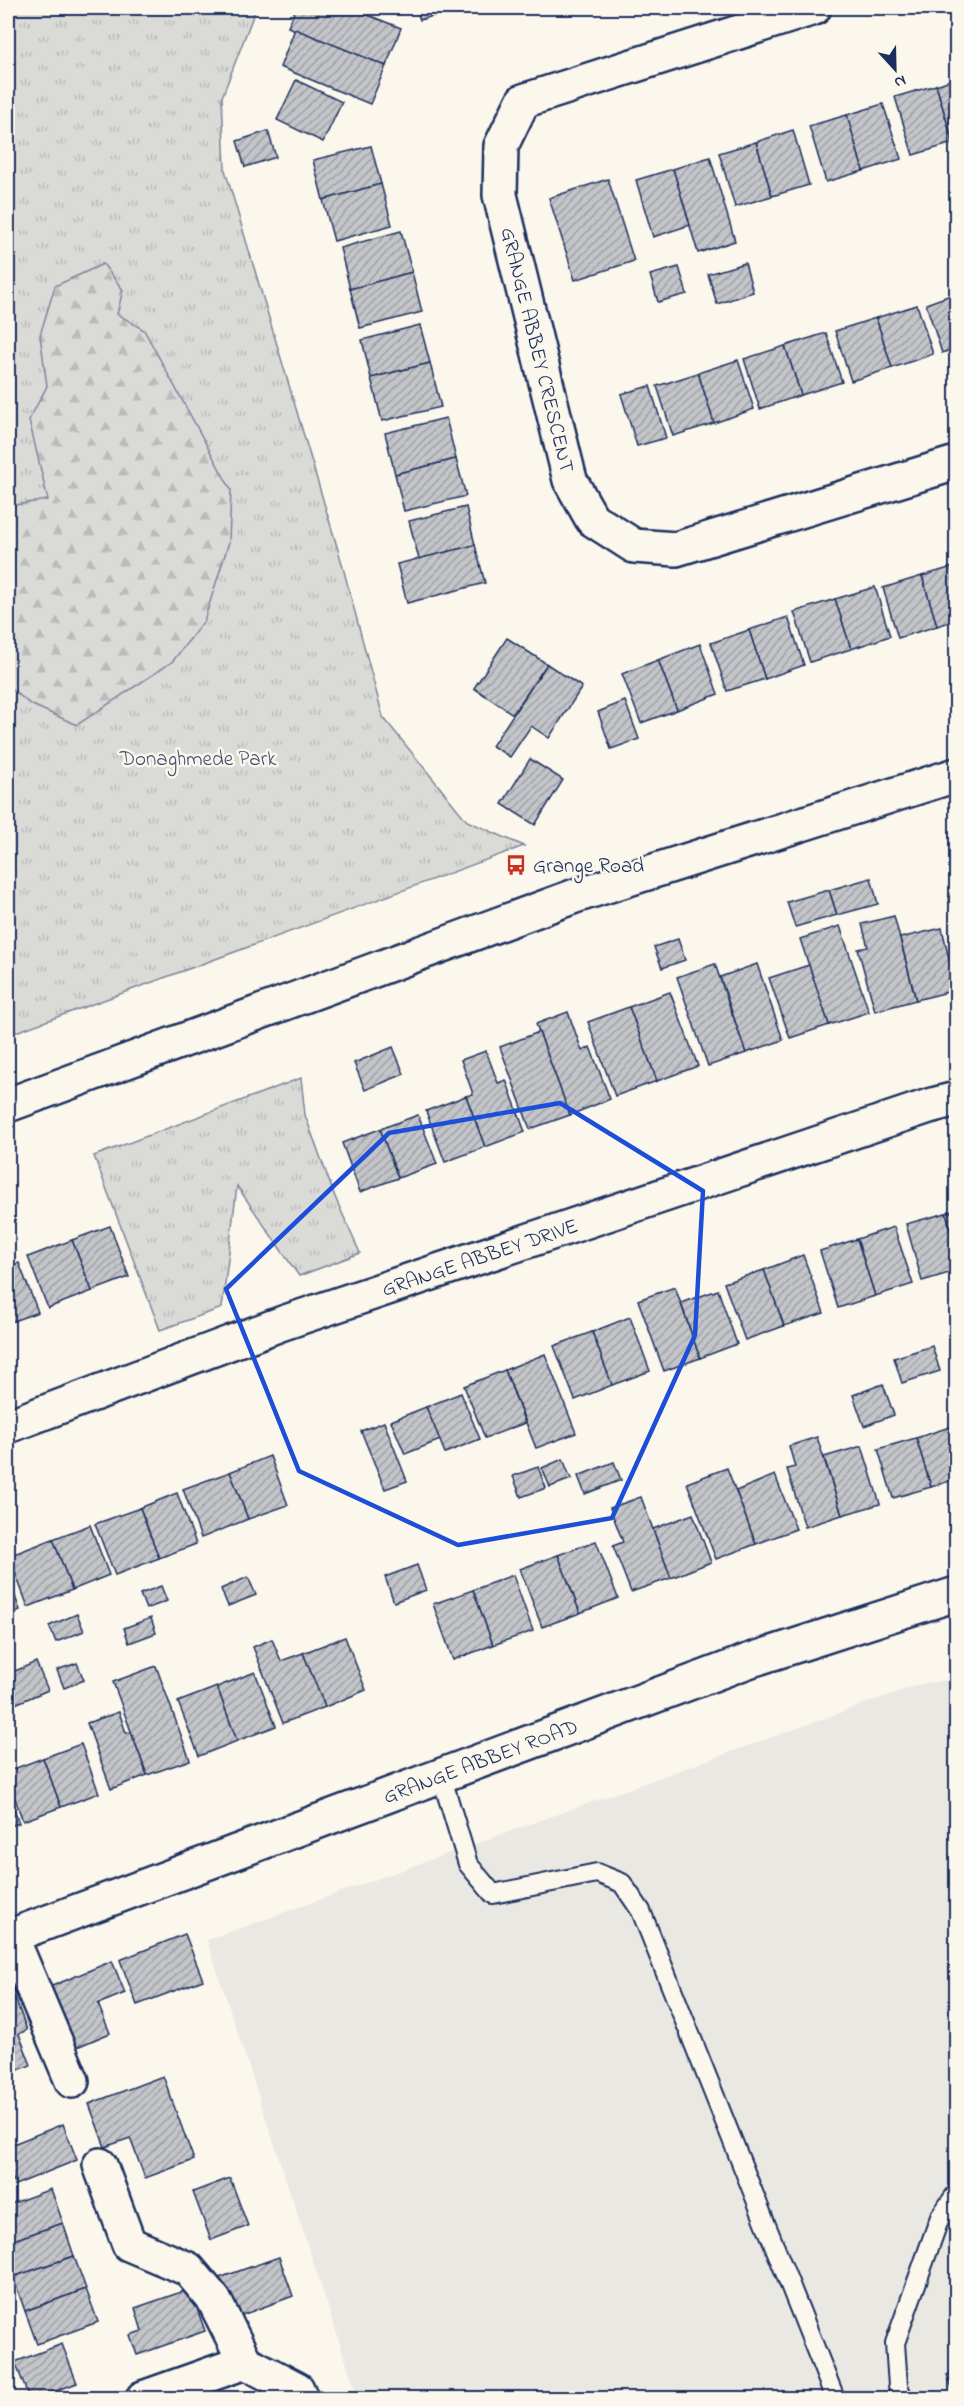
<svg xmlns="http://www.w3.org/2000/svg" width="964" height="2406" viewBox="0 0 964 2406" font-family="'Indie Flower',sans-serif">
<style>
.built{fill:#eae8e2}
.grass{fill:url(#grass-tufts);stroke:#7a849a;stroke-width:1.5}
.forest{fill:url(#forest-firs);stroke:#7a849a;stroke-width:1.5}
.building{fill:url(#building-hatch);stroke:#1b2f5e;stroke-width:1.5}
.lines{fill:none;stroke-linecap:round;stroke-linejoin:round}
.service-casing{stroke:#1b2f5e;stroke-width:22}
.minor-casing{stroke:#1b2f5e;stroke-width:38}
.secondary-casing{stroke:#1b2f5e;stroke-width:38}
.service{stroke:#fbf7ec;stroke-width:18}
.minor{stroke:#fbf7ec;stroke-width:33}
.secondary{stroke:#fbf7ec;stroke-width:33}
.marked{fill:none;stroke:#1d4ed8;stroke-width:4.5;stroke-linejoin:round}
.labels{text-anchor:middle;stroke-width:5;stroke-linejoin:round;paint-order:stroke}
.street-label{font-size:21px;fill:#1b2f5e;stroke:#fbf7ec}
.park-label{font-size:21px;fill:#415176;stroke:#fbf7ec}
.poi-label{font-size:21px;fill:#1b2f5e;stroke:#fbf7ec;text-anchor:start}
</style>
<defs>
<pattern id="grass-tufts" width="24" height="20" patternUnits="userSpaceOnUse" patternTransform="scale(1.5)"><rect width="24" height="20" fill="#dadad7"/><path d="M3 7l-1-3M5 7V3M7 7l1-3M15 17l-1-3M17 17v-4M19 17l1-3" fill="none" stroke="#babbbb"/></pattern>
<pattern id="forest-firs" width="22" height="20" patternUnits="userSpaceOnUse" patternTransform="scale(1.5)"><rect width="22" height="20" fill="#dadad7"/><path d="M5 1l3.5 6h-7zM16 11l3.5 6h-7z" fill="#babbbb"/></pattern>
<pattern id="building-hatch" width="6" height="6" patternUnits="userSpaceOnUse" patternTransform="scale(1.5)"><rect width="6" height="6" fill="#c3c5c9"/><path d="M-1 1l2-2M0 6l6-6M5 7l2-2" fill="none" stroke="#9ea0a6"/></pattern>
</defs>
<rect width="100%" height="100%" fill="#fbf7ec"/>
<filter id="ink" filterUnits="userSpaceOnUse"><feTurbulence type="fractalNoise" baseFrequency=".0167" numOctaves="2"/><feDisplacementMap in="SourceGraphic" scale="12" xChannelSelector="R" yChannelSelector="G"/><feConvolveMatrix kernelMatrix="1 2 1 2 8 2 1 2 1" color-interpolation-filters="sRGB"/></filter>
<g filter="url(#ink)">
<polygon class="built" points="956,1679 956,2398 358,2398 207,1940 920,1684"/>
<g class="grass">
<polygon points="8,8 256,8 222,97 225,170 341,560 383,717 467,821 524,846 8,1035"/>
<polygon points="301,1078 305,1115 335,1197 360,1253 299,1276 237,1186 222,1308 160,1330 94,1156"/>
</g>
<polygon class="forest" points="103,264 123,290 117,314 144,330 231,490 229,542 204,621 172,662 77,725 30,704 8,686 8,506 48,500 29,420 47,386 40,335 55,286"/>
<g class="building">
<polygon points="296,8 350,8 401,28 386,66 288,27"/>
<polygon points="416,8 459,8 420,20"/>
<polygon points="295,29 386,66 370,104 280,67"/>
<polygon points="956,78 956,142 953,143 936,85"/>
<polygon points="296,80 342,102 323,142 277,120"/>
<polygon points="936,85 953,143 913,155 895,97"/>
<polygon points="883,104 901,159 863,171 847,115"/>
<polygon points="847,115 863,171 826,182 809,126"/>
<polygon points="793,130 809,185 772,196 756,142"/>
<polygon points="268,131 276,157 245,167 237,141"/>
<polygon points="756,142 772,196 735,207 719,153"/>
<polygon points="371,146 381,184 323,200 313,160"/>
<polygon points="710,157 735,241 698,253 673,169"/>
<polygon points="673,169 690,225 653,237 636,180"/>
<polygon points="608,179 634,261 575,280 549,198"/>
<polygon points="381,184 392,225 334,241 323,200"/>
<polygon points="401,231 412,272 350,289 340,248"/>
<polygon points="745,263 753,292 717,304 708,274"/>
<polygon points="679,267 687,294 658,302 650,275"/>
<polygon points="412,272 422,312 360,328 350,289"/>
<polygon points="956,293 956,348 942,353 926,304"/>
<polygon points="917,305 933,354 892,368 876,318"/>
<polygon points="876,318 892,368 851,381 835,331"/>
<polygon points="420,325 430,363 371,378 362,340"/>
<polygon points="826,333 842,382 801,395 785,346"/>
<polygon points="785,346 801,395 760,409 744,359"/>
<polygon points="738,360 754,409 714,423 698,373"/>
<polygon points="430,363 441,407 382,421 371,378"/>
<polygon points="698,373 714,423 673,436 657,386"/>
<polygon points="650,386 666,438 637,446 621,394"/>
<polygon points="446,418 456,459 395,474 385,433"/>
<polygon points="456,459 466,496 404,511 395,474"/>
<polygon points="466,507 475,545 419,559 409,521"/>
<polygon points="475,545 485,583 407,603 397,564"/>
<polygon points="956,566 956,620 937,626 922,576"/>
<polygon points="922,576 937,626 898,638 883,588"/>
<polygon points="875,587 890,636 851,649 835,599"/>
<polygon points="835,599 851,649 810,662 794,612"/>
<polygon points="788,617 804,665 765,679 749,630"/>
<polygon points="749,630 765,679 727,691 711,643"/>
<polygon points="507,638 547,664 513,714 474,688"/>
<polygon points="700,644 718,694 677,710 658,660"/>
<polygon points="658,660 677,710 641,723 622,674"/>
<polygon points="547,664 582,687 549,738 531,726 510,757 492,746"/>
<polygon points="625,701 639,739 611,749 598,712"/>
<polygon points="530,759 563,780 535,825 502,804"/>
<polygon points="871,878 878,904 837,915 829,890"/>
<polygon points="829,890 837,915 795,927 787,902"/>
<polygon points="894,916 916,1000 875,1011 858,949 868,947 862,924"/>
<polygon points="840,926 869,1012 829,1025 800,939"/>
<polygon points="942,928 956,990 916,1000 900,938"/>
<polygon points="678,939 685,960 662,968 654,947"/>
<polygon points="715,964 746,1053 708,1066 677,977"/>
<polygon points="757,964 783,1040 746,1053 720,977"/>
<polygon points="809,965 829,1025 790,1038 769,978"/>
<polygon points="670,992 698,1066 657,1081 629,1007"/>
<polygon points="629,1007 657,1081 615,1096 588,1022"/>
<polygon points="568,1012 582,1051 590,1047 610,1099 570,1115 536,1024"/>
<polygon points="539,1032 570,1115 530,1129 500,1047"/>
<polygon points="393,1047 404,1074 365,1090 354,1063"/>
<polygon points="486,1051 498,1083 506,1080 525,1132 485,1147 466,1096 473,1094 461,1060"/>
<polygon points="466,1096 485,1147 445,1162 426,1111"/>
<polygon points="418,1115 437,1164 398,1178 380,1129"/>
<polygon points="380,1129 398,1178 360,1192 342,1143"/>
<polygon points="956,1210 956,1249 946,1213"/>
<polygon points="946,1213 956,1249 956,1271 922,1281 906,1224"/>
<polygon points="110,1226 129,1277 92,1291 72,1240"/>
<polygon points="894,1227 913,1284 875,1296 857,1239"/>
<polygon points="857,1239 875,1296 838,1308 820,1251"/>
<polygon points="72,1240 92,1291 48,1308 28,1257"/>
<polygon points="803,1255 824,1313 784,1326 764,1270"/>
<polygon points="19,1263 38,1312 8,1323 8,1267"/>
<polygon points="764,1270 784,1326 745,1340 724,1283"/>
<polygon points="675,1287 700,1358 664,1371 638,1300"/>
<polygon points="718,1290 737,1344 700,1358 681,1303"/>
<polygon points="630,1317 650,1371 612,1385 592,1332"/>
<polygon points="592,1332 612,1385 575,1400 554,1346"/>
<polygon points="932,1346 940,1371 902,1383 894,1358"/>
<polygon points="545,1354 576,1433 536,1448 505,1370"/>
<polygon points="505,1370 525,1423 485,1438 464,1386"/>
<polygon points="883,1384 894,1415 864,1426 853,1395"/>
<polygon points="461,1393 480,1439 445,1453 426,1407"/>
<polygon points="426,1407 440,1440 405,1454 391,1421"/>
<polygon points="384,1422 407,1481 385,1489 361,1431"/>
<polygon points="953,1426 956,1437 956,1479 931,1487 916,1438"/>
<polygon points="817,1437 842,1515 805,1527 787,1469 795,1467 789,1446"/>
<polygon points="916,1438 931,1487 893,1498 878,1449"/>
<polygon points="862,1446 880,1504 842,1515 824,1457"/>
<polygon points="270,1456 288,1505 248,1519 230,1472"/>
<polygon points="563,1459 571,1479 550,1487 542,1468"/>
<polygon points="614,1462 621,1480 585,1494 578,1476"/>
<polygon points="538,1467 546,1488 521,1497 513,1476"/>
<polygon points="727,1468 756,1544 716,1559 687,1483"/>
<polygon points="230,1472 248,1519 201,1538 183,1489"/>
<polygon points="775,1475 796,1529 756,1544 736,1491"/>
<polygon points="177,1493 196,1544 159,1558 140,1508"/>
<polygon points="641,1497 671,1578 631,1592 613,1546 623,1542 610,1508"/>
<polygon points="140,1508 159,1558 115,1575 95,1524"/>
<polygon points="693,1514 711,1562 671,1578 653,1529"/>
<polygon points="90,1525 109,1575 72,1590 53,1539"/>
<polygon points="53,1539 72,1590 28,1607 9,1556"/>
<polygon points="596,1541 618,1598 580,1613 558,1555"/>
<polygon points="558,1555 580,1613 542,1627 520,1569"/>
<polygon points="417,1565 426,1590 394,1602 385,1577"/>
<polygon points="513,1575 533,1631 493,1645 473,1590"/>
<polygon points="8,1577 20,1610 8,1615"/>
<polygon points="248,1577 256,1595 228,1606 221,1589"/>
<polygon points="161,1586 167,1601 146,1609 140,1594"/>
<polygon points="473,1590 493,1645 453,1660 433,1604"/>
<polygon points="77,1614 84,1631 56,1642 49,1626"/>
<polygon points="151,1618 156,1633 129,1643 124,1628"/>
<polygon points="345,1637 366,1690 325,1707 303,1653"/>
<polygon points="272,1639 281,1661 303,1653 325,1707 283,1723 253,1647"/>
<polygon points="36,1662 48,1690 8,1707 8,1674"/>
<polygon points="77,1663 84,1680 64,1688 57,1670"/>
<polygon points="156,1666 190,1760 147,1775 113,1682"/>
<polygon points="255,1672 276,1726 237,1741 217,1687"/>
<polygon points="217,1687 237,1741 199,1756 178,1702"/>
<polygon points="119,1712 126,1733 131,1732 147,1775 111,1789 87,1723"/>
<polygon points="81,1744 99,1793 61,1807 43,1758"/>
<polygon points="43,1758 61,1807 23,1821 8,1779 8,1771"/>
<polygon points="8,1792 19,1823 8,1827"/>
<polygon points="185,1934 203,1980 137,2005 120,1960"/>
<polygon points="112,1961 125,1993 98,2004 110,2033 70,2050 45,1989"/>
<polygon points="15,1998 27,2030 19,2034 31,2065 8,2074 8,2000"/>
<polygon points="163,2076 194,2160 145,2178 130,2138 105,2147 89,2104"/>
<polygon points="63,2124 77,2160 15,2185 8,2166 8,2146"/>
<polygon points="230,2178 248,2226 211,2240 193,2192"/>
<polygon points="51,2189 63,2223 8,2242 8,2205"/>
<polygon points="63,2223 74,2256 13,2277 8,2260 8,2242"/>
<polygon points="74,2256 86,2289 25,2311 13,2277"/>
<polygon points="279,2257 293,2296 234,2318 219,2278"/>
<polygon points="86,2289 98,2322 37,2344 25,2311"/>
<polygon points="190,2289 205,2331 137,2355 130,2335 142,2331 135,2308"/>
<polygon points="62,2344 77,2383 37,2398 29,2398 15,2362"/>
<polygon points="956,2371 956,2397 947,2375"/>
</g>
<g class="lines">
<g class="service-casing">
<g id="service">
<polyline points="441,1775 468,1864 493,1894 597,1873 622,1883 641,1911 835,2398"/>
<polyline points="903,2398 898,2386 895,2343 940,2217 956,2194"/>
</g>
</g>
<g class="minor-casing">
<g id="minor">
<path id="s1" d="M814,8L523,101L501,146L500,195L570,480L592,519L634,546L676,549L956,463"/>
<path id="s2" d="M8,1426L283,1323L929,1106L956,1099"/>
<polyline points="11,1936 72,2081"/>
<path id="s3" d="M8,1937L748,1661L956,1594"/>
<polyline points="100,2165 129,2244 188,2269 214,2300 245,2362"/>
<polyline points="143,2398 245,2362 297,2389 301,2398"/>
</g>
</g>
<g class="secondary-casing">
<polyline id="secondary" points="8,1105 575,896 956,775"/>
</g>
<use href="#service" class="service"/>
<use href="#minor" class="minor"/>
<use href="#secondary" class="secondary"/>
</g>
</g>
<path class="marked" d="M560,1103L703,1191L695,1335L612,1518L458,1545L299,1471L226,1289L389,1133Z"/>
<defs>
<g id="bus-bare" transform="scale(1.62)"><path d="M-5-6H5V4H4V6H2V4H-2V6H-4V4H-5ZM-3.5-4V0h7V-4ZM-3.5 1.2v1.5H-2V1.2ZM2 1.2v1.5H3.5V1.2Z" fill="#c8321e" stroke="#fbf7ec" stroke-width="2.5" paint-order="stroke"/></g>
</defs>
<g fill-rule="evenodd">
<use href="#bus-bare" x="516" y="865"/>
</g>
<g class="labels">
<g class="street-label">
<text dy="7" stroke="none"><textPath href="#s1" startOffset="564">GRANGE ABBEY CRESCENT</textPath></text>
<text dy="7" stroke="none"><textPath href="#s2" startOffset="501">GRANGE ABBEY DRIVE</textPath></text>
<text dy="7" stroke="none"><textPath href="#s3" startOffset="504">GRANGE ABBEY ROAD</textPath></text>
</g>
<g class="park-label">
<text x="198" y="765">Donaghmede Park</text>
</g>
<g class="poi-label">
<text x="533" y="872">Grange Road</text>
</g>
</g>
<rect width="964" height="2406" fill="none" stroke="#fbf7ec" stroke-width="30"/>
<rect x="15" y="15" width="934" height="2376" fill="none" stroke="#1b2f5e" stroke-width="2" filter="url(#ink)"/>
<g transform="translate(895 69) rotate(158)" stroke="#fbf7ec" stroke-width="4.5" paint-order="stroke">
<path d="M0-4.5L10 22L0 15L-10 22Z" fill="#1b2f5e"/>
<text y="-9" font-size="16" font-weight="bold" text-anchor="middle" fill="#1b2f5e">N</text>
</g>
</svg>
